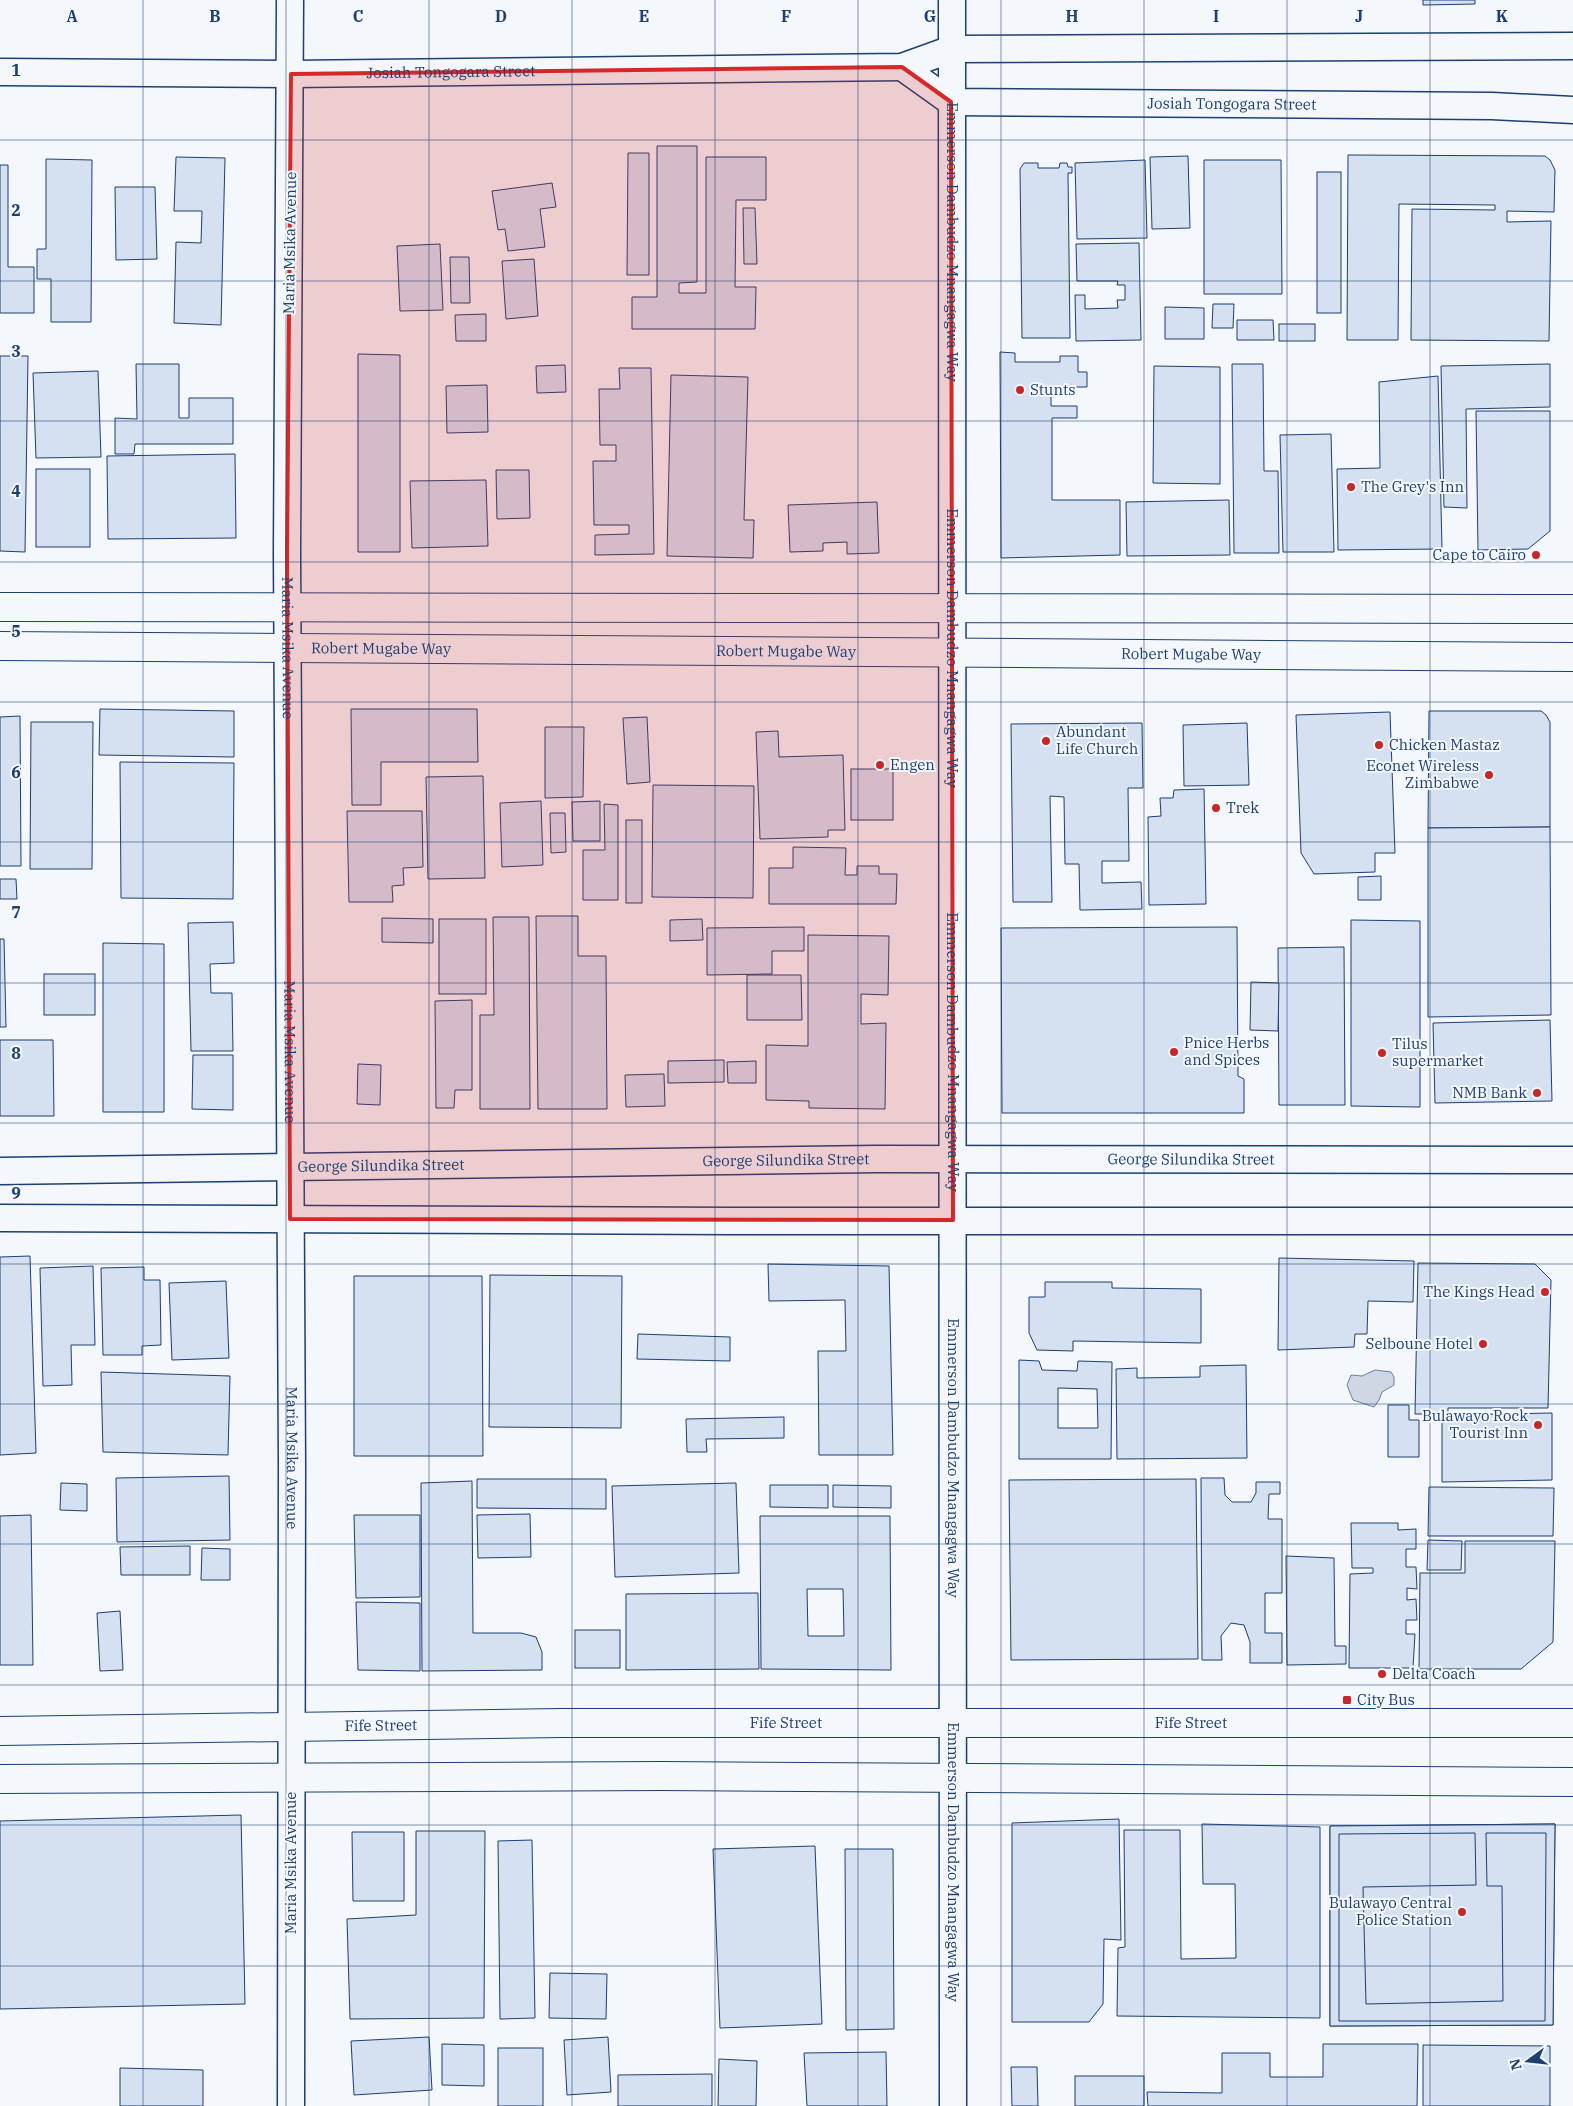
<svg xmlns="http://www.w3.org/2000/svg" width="1573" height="2106" viewBox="0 0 1573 2106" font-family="'IBM Plex Serif',serif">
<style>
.water{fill:#cfd7e4;stroke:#687fa3}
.building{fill:#d5e0f0;stroke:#1d3f73;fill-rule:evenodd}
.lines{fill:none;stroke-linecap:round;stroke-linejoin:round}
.minor-casing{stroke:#1d3f73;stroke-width:29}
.tertiary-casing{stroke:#1d3f73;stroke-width:30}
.secondary-casing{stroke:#1d3f73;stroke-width:30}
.minor{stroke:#f4f7fb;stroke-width:26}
.tertiary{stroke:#f4f7fb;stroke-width:28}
.secondary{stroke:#f4f7fb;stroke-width:28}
.marked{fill:#d62828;fill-opacity:0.2;stroke:#d62828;stroke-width:4;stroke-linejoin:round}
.grid{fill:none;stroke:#1d3f73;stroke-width:1;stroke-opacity:0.55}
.poi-dot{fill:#c62828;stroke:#f4f7fb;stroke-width:2}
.labels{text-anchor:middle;stroke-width:4;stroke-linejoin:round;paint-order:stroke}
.street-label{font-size:15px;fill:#1d3f73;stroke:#f4f7fb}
.poi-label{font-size:15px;fill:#1d3f73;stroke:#f4f7fb;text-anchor:start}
.grid-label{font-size:16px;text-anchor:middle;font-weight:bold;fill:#1d3f73;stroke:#f4f7fb;stroke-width:4;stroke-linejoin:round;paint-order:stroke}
</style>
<rect width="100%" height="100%" fill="#f4f7fb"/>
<polygon class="water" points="1375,1370 1391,1372 1394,1377 1394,1385 1382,1392 1379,1400 1374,1407 1353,1400 1347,1385 1351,1375 1362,1376"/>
<g class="building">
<polygon points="1423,0 1475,0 1475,4 1423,5"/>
<polygon points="657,146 697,146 697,282 679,283 679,293 706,293 706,157 766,157 766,200 736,200 735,287 756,287 755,329 632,329 632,297 657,297"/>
<polygon points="628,153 649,153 649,275 627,275"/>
<polygon points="1348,155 1545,156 1550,160 1555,170 1554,212 1507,211 1507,222 1551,221 1549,341 1411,340 1412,209 1495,210 1495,205 1399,204 1398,340 1347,340"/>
<polygon points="1188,156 1190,228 1152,229 1150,157"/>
<polygon points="176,157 225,158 221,325 174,323 176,242 201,243 202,211 174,211"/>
<polygon points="46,159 92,160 91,322 51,322 51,279 37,279 37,249 46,249"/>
<polygon points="1145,160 1147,238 1077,239 1075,163"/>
<polygon points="1204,160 1281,160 1282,294 1204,294"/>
<polygon points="1024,163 1038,163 1038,168 1059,168 1060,163 1067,163 1068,167 1072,167 1072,173 1068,173 1070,338 1022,338 1020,169"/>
<polygon points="0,165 8,165 8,267 34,267 34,313 0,313"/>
<rect x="1317" y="172" width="24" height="141"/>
<polygon points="552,183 556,207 540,209 545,247 508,251 505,229 498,230 492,191"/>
<polygon points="115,187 155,187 157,259 116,260"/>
<polygon points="743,208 755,208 757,264 744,264"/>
<polygon points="1139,243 1141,340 1076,341 1075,295 1085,295 1085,309 1118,308 1117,300 1125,300 1125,285 1117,285 1118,281 1077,281 1076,244"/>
<polygon points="440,244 443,310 400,311 397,246"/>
<polygon points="450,257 469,257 470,303 451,303"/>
<polygon points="534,259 538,316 506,319 502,261"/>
<polygon points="1213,304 1234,304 1233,328 1212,328"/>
<polygon points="1165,307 1204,308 1204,339 1165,339"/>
<polygon points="486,314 486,341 456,341 455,315"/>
<polygon points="1237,320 1273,320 1274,340 1237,340"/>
<rect x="1279" y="324" width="36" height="17"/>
<polygon points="1000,352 1015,353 1015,362 1060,362 1060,356 1078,356 1078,372 1087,372 1087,387 1051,387 1051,406 1077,406 1077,418 1052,418 1052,500 1120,500 1120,555 1001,558"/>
<polygon points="358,354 400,355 400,552 358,552"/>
<polygon points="0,356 28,356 25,552 0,551"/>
<polygon points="136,364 179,364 179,418 189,418 189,398 233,398 233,444 135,444 134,454 115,454 115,418 137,419"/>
<polygon points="1232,364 1263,364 1264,471 1278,471 1279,553 1234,553"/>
<polygon points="1550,364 1550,407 1466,409 1467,508 1444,507 1441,366"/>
<polygon points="565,365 566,392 537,393 536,366"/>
<polygon points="1154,366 1220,367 1220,484 1153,483"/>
<polygon points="619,368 651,368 654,554 595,555 595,535 629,534 629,525 594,525 593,461 616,461 616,445 600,445 599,389 620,389"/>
<polygon points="98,371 101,457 36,458 33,373"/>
<polygon points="671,375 748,377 744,520 754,520 753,558 667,556"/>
<polygon points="1438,376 1442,549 1338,550 1337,469 1380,468 1379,382"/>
<polygon points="487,385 488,432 447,433 446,386"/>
<polygon points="1476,411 1550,411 1550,531 1528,549 1478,550"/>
<polygon points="1331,434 1334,552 1283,552 1280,435"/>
<polygon points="235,454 236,538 108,539 107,456"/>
<rect x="36" y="469" width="54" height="78"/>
<polygon points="496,470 529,470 530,518 497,519"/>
<polygon points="486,480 488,546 412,548 410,481"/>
<polygon points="1229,500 1230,555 1127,556 1126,502"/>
<polygon points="877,502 879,553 847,554 847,542 823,543 823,551 790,552 788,505"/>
<polygon points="100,709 234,711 234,757 99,755"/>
<polygon points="351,709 477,709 478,762 381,762 381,805 352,805"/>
<polygon points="1429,711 1541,711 1546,715 1550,722 1550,827 1428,828"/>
<polygon points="1390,712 1395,853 1375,853 1375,872 1314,874 1301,853 1296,715"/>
<polygon points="20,716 21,866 0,866 0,717"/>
<polygon points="647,717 650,782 627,784 623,718"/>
<polygon points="31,722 93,722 92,869 30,869"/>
<polygon points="1142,723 1143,788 1128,788 1129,861 1102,861 1102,883 1141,882 1142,909 1080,910 1079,864 1065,864 1064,797 1050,796 1052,902 1013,902 1011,724"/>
<polygon points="1247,723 1249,785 1184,786 1183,725"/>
<polygon points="545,727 584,727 583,797 545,798"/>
<polygon points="778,731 779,757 843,755 845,830 828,830 828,837 760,839 756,732"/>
<polygon points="120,762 234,763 233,899 121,898"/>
<rect x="851" y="769" width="42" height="51"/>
<polygon points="483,776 485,878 428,879 426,777"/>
<polygon points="653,785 754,786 753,898 652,897"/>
<polygon points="1204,789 1206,904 1149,905 1148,817 1161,816 1160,798 1173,798 1174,790"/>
<polygon points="541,801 543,865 502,867 500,803"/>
<polygon points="600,801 600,841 573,841 572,802"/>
<polygon points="604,804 618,805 618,900 583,900 583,850 605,850"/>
<polygon points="347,811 422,811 423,867 403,868 404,885 392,886 393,902 349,902"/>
<polygon points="550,813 565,813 566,852 551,853"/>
<rect x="626" y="820" width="16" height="83"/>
<polygon points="1550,827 1551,1015 1428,1017 1428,828"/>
<polygon points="793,847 846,848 845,875 857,875 857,866 879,866 879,874 897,874 896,904 769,904 769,868 793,868"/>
<polygon points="1381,876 1381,900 1358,900 1358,877"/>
<polygon points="0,879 16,879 17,899 0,899"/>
<polygon points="536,916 578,916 578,956 606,956 607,1109 538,1109"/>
<polygon points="493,917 529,917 530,1109 480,1109 480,1015 494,1015"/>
<polygon points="382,918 433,919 433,943 382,942"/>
<rect x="439" y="919" width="47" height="75"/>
<polygon points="702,919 703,940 670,941 670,920"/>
<polygon points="1351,920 1420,921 1420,1107 1351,1106"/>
<polygon points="233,922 234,963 210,964 211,993 232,993 233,1051 191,1051 188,923"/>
<polygon points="804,927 804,951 772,951 772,974 707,975 707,928"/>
<polygon points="1237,927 1238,1076 1244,1079 1244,1113 1002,1113 1001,928"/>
<polygon points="808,935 889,936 888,995 861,994 861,1024 886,1023 885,1109 809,1108 809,1101 766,1100 766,1045 808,1046"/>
<polygon points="0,939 4,939 6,1027 0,1027"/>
<polygon points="103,943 164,944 164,1112 103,1112"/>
<polygon points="1344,947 1345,1105 1279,1105 1278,948"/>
<rect x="44" y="974" width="51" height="41"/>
<polygon points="747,975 801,975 802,1020 747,1020"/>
<polygon points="1251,982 1279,983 1278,1031 1250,1030"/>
<polygon points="472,1000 472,1090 455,1090 454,1108 436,1108 435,1001"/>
<polygon points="1550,1020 1552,1101 1435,1103 1433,1023"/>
<polygon points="0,1040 53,1040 54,1116 0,1116"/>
<polygon points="193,1055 233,1055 233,1110 192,1109"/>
<polygon points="724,1060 724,1082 668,1083 668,1061"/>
<polygon points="756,1061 756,1083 728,1083 727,1062"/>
<polygon points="358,1064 381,1065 380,1105 357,1104"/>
<polygon points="664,1074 665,1106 626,1107 625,1075"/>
<polygon points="30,1256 36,1453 0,1455 0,1257"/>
<polygon points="1279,1258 1414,1261 1413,1302 1368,1301 1367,1334 1355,1334 1354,1347 1278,1350"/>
<polygon points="1418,1263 1535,1264 1551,1280 1548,1408 1448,1408 1448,1414 1415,1414"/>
<polygon points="768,1264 889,1266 893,1455 819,1455 818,1351 846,1351 845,1300 769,1301"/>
<polygon points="93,1266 95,1345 71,1345 72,1385 43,1386 40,1268"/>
<polygon points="144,1267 144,1280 160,1280 161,1345 142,1346 142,1355 103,1355 101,1268"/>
<polygon points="490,1275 622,1276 621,1428 489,1427"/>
<polygon points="354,1276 482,1276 483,1456 354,1456"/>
<polygon points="226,1281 229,1358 172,1360 169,1283"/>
<polygon points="1045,1282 1112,1282 1112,1288 1201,1289 1201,1343 1073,1341 1073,1351 1037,1350 1029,1333 1029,1297 1045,1297"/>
<polygon points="638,1334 730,1337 730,1361 637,1359"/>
<path d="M1019,1360L1039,1361L1042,1370L1077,1371L1078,1361L1112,1362L1111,1459H1019ZM1058,1388L1097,1389L1098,1428H1058Z"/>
<polygon points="1246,1365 1247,1458 1117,1459 1116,1369 1137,1368 1137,1378 1200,1377 1200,1366"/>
<polygon points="101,1372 230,1376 228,1455 103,1452"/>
<polygon points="1388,1405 1409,1405 1409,1420 1419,1420 1419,1457 1388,1457"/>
<polygon points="1552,1413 1552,1480 1442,1482 1442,1420 1450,1420 1452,1415"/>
<polygon points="784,1417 784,1438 706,1439 707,1452 687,1452 686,1419"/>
<polygon points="229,1476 230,1540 117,1542 116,1478"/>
<polygon points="1201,1478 1224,1478 1225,1495 1232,1502 1251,1502 1256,1493 1256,1482 1280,1482 1280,1494 1269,1494 1268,1519 1282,1519 1282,1593 1265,1593 1265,1633 1282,1633 1282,1663 1250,1663 1250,1642 1244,1625 1231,1623 1221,1636 1222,1660 1202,1660"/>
<polygon points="477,1479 606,1479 606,1509 477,1508"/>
<polygon points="1196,1479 1198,1659 1011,1660 1009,1480"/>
<polygon points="472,1481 473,1633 521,1633 536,1637 542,1652 542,1670 422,1671 421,1483"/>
<polygon points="61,1483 87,1484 87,1511 60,1510"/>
<polygon points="736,1483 739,1573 615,1577 612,1486"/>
<polygon points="770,1485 828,1485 828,1508 770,1507"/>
<polygon points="833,1485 891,1486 891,1508 833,1507"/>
<polygon points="1429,1487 1554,1488 1553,1536 1428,1536"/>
<polygon points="530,1514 531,1557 478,1558 477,1515"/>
<polygon points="31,1515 33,1665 0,1665 0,1516"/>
<polygon points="354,1515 420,1515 420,1597 356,1598"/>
<path d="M760,1516H890L891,1670L761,1669ZM807,1589H843L844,1636H808Z"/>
<polygon points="1351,1523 1398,1523 1398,1530 1416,1529 1416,1549 1406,1549 1406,1567 1416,1567 1417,1589 1407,1588 1407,1600 1416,1599 1417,1620 1406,1620 1406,1634 1415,1634 1413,1668 1349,1668 1350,1574 1373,1573 1373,1568 1352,1568"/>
<polygon points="1428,1540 1462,1541 1461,1570 1427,1570"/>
<polygon points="1465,1541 1555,1541 1553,1642 1521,1669 1419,1669 1420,1573 1465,1573"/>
<polygon points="190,1546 190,1575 121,1575 120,1547"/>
<polygon points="202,1548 230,1549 230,1580 201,1580"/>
<polygon points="1286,1556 1334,1558 1335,1646 1346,1646 1346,1664 1287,1665"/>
<polygon points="758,1593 759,1669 626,1670 626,1594"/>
<polygon points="356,1602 420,1603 420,1671 358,1670"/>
<polygon points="120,1611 123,1670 100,1671 97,1613"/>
<rect x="575" y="1630" width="45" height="38"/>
<polygon points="241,1815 245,2004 0,2009 0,1821"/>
<polygon points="1119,1819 1121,1940 1104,1939 1103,2004 1089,2022 1012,2022 1012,1823"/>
<polygon points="1202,1824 1320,1827 1320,2018 1117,2016 1118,1948 1125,1947 1124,1830 1180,1830 1181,1959 1236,1958 1235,1884 1203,1884"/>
<path d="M1555,1824L1553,2025L1330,2026V1826ZM1497,1890L1499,1998L1370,2000L1368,1891Z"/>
<polygon points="1555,1824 1553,2025 1330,2026 1330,1826"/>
<polygon points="416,1831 485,1831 484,2018 350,2019 347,1919 416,1915"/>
<polygon points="352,1832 404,1832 404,1901 353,1901"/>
<polygon points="1475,1833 1476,1885 1363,1887 1366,2004 1503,2001 1502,1886 1487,1886 1486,1833 1546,1833 1545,2021 1339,2021 1339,1834"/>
<polygon points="532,1840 535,2018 500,2019 498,1841"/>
<polygon points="815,1846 822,2024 720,2028 713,1849"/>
<polygon points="845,1849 893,1849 894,2029 846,2030"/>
<polygon points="550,1973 607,1974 606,2019 549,2018"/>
<polygon points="429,2037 432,2090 354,2095 351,2041"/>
<polygon points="608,2037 611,2092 567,2095 564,2040"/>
<polygon points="442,2044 484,2045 484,2086 442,2085"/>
<polygon points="1323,2044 1418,2044 1417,2106 1148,2106 1147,2092 1222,2093 1222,2053 1270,2053 1270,2077 1323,2077"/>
<polygon points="1423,2045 1550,2046 1550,2106 1423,2106"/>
<rect x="498" y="2048" width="45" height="58"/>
<polygon points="886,2052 887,2106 807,2106 804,2053"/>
<polygon points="719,2059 757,2061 756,2106 718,2106"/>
<polygon points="1011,2067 1037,2067 1038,2106 1012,2106"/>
<polygon points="120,2068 203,2070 203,2106 120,2106"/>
<polygon points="712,2074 712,2106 618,2106 618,2075"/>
<rect x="1075" y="2076" width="69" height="30"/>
</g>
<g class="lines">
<g class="minor-casing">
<g id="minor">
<path id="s1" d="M290,0L287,553L292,1465L291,2106"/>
<path id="s2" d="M952,0L953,2106"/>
<path id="s3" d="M902,67L951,102L1492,106L1573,110"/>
<path id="s4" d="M0,72L291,74L902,67L952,49L1573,46"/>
<path id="s5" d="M0,1171L876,1159L1573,1160"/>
<polyline points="0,1218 731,1221 1573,1221"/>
</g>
</g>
<g class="tertiary-casing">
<g id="tertiary">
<path id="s6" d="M0,1731L561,1723H1573"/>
<polyline points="0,1779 661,1776 1573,1782"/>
</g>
</g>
<g class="secondary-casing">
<g id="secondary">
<polyline points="0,607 1573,609"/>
<path id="s7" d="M0,646L1573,657"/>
</g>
</g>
<use href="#minor" class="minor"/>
<use href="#tertiary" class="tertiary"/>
<use href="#secondary" class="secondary"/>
</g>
<path class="marked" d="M902,67L951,102L953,1220L290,1219L287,553L291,74Z"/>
<path class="grid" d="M143,0V2106M286,0V2106M429,0V2106M572,0V2106M715,0V2106M858,0V2106M1001,0V2106M1144,0V2106M1287,0V2106M1430,0V2106M0,140H1573M0,281H1573M0,421H1573M0,562H1573M0,702H1573M0,842H1573M0,983H1573M0,1123H1573M0,1264H1573M0,1404H1573M0,1544H1573M0,1685H1573M0,1825H1573M0,1966H1573"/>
<g class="poi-dot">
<circle cx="1020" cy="390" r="5"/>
<circle cx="1351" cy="487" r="5"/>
<circle cx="1536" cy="555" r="5"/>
<circle cx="1046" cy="741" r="5"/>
<circle cx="1379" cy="745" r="5"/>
<circle cx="880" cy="765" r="5"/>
<circle cx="1489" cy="775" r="5"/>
<circle cx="1216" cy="808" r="5"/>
<circle cx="1174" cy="1052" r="5"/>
<circle cx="1382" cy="1053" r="5"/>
<circle cx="1537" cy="1093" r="5"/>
<circle cx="1545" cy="1292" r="5"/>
<circle cx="1483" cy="1344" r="5"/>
<circle cx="1538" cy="1425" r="5"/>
<circle cx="1382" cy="1674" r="5"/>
<rect x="1342" y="1695" width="10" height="10" rx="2.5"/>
<circle cx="1462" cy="1912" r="5"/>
</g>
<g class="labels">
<g class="street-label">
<text dy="5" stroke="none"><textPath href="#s4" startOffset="451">Josiah Tongogara Street</textPath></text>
<text dy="5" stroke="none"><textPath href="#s3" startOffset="341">Josiah Tongogara Street</textPath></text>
<text transform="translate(290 243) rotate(-89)" y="5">Maria Msika Avenue</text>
<text dy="5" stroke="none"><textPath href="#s2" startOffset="242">Emmerson Dambudzo Mnangagwa Way</textPath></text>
<text dy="5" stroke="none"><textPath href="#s1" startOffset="648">Maria Msika Avenue</textPath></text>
<text dy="5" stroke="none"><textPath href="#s2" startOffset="648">Emmerson Dambudzo Mnangagwa Way</textPath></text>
<text dy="5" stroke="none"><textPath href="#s7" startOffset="381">Robert Mugabe Way</textPath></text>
<text dy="5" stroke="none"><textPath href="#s7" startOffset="786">Robert Mugabe Way</textPath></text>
<text dy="5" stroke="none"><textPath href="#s7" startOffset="1191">Robert Mugabe Way</textPath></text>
<text dy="5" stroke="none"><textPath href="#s1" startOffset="1052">Maria Msika Avenue</textPath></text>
<text dy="5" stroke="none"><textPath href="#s2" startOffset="1052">Emmerson Dambudzo Mnangagwa Way</textPath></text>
<text dy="5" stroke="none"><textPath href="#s5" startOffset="1191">George Silundika Street</textPath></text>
<text dy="5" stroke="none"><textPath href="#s5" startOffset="786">George Silundika Street</textPath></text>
<text dy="5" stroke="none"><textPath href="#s5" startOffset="381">George Silundika Street</textPath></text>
<text dy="5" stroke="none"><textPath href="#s1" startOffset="1458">Maria Msika Avenue</textPath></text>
<text dy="5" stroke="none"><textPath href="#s2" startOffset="1458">Emmerson Dambudzo Mnangagwa Way</textPath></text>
<text dy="5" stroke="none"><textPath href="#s6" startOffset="786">Fife Street</textPath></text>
<text dy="5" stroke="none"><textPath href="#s6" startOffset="1191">Fife Street</textPath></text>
<text dy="5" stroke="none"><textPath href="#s6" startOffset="381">Fife Street</textPath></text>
<text transform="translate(291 1863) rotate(-90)" y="5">Maria Msika Avenue</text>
<text dy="5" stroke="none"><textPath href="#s2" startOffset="1862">Emmerson Dambudzo Mnangagwa Way</textPath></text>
</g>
<g class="poi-label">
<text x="1030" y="395">Stunts</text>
<text x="1361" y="492">The Grey's Inn</text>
<text x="1526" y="560" text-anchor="end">Cape to Cairo</text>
<text x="1056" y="737">Abundant<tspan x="1056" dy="17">Life Church</tspan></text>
<text x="1389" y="750">Chicken Mastaz</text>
<text x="890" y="770">Engen</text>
<text x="1479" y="771" text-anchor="end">Econet Wireless<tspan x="1479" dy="17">Zimbabwe</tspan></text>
<text x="1226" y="813">Trek</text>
<text x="1184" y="1048">Pnice Herbs<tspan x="1184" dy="17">and Spices</tspan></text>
<text x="1392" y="1049">Tilus<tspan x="1392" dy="17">supermarket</tspan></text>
<text x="1527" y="1098" text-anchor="end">NMB Bank</text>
<text x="1535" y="1297" text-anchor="end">The Kings Head</text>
<text x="1473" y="1349" text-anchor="end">Selboune Hotel</text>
<text x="1528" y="1421" text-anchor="end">Bulawayo Rock<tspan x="1528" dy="17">Tourist Inn</tspan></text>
<text x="1392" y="1679">Delta Coach</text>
<text x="1357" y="1705">City Bus</text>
<text x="1452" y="1908" text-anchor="end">Bulawayo Central<tspan x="1452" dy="17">Police Station</tspan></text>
</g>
</g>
<g class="grid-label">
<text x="72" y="22">A</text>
<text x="215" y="22">B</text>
<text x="358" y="22">C</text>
<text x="501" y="22">D</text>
<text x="644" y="22">E</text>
<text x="786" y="22">F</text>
<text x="930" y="22">G</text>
<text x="1072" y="22">H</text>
<text x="1216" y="22">I</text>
<text x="1359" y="22">J</text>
<text x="1502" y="22">K</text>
<text x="16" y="76">1</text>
<text x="16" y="216">2</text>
<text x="16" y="357">3</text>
<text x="16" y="497">4</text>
<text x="16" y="637">5</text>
<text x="16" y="778">6</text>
<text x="16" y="918">7</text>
<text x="16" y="1059">8</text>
<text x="16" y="1199">9</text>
</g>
<g transform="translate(1528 2061) rotate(255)" stroke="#f4f7fb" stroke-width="4" paint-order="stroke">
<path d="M0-4L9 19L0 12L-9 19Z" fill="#1d3f73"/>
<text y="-8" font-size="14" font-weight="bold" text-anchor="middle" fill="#1d3f73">N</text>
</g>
</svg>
